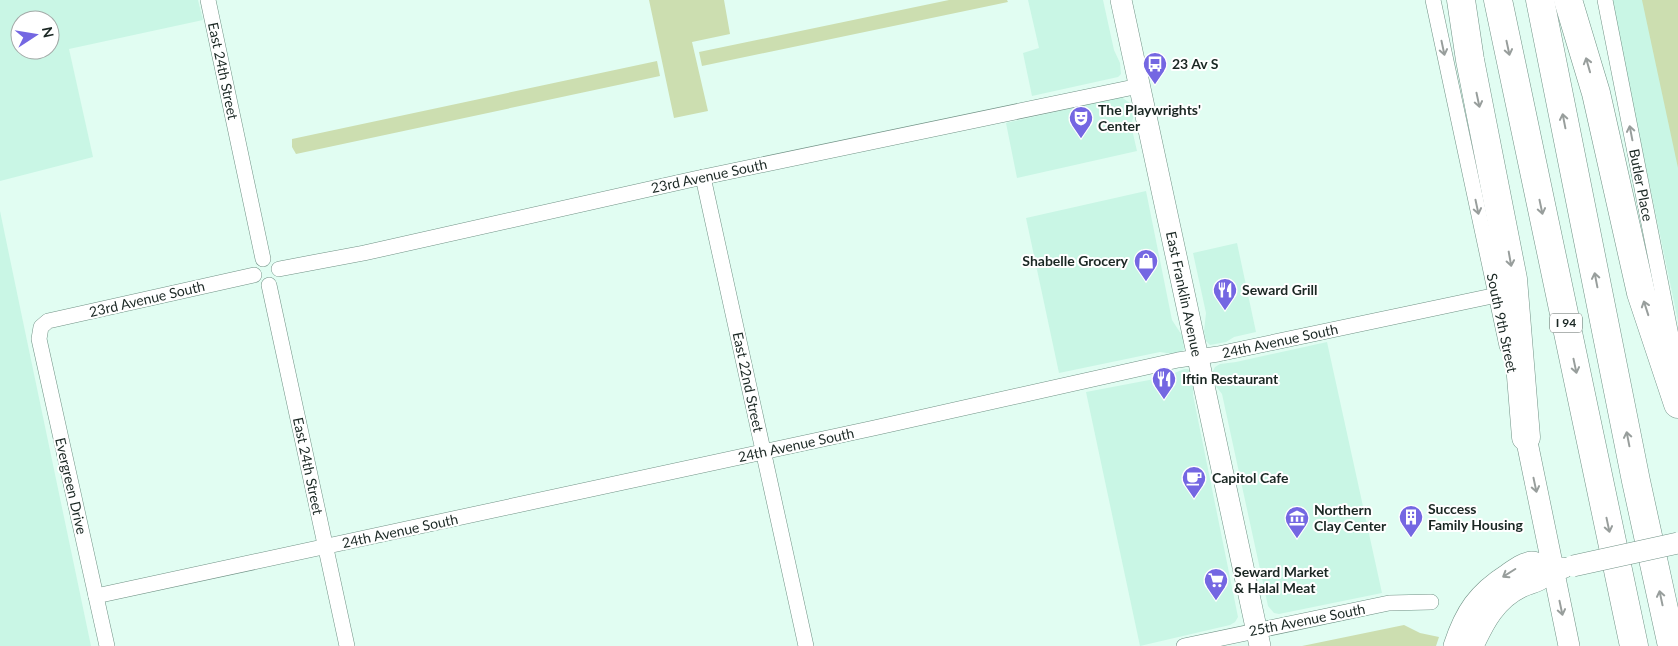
<svg xmlns="http://www.w3.org/2000/svg" width="1678" height="646" viewBox="0 0 1678 646" font-family="Lato,sans-serif">
<style>
.built{fill:#c9f6e5;fill-rule:evenodd}
.green{fill:#ccdeb0}
.lines{fill:none;stroke-linecap:round;stroke-linejoin:round}
.street-casing{stroke:#719286;stroke-width:16}
.secondary-casing{stroke:#719286;stroke-width:22}
.highway-casing{stroke:#719286;stroke-width:29}
.street{stroke:#fff;stroke-width:15}
.secondary{stroke:#fff;stroke-width:21}
.highway{stroke:#fff;stroke-width:28}
.secondary-bridge-casing{stroke:#719286;stroke-width:22;stroke-linecap:butt}
.secondary-bridge{stroke:#fff;stroke-width:21}
.oneway{stroke:#989e9c}
.labels{text-anchor:middle;stroke-width:4;stroke-linejoin:round;paint-order:stroke}
.shield{fill:#fff;stroke:#5f6865;stroke-width:1}
.shield-label{font-size:12px;font-weight:bold;fill:#1a2723}
.poi-label{font-size:14px;font-weight:bold;fill:#1a2723;stroke:#fff;text-anchor:start}
.street-label{font-size:14px;fill:#1a2723;stroke:#fff}
</style>
<rect width="100%" height="100%" fill="#e1fdf2"/>
<g class="built">
<path d="M0,0H198L203,20L69,49L93,157L0,181ZM20,20H50V50H20Z"/>
<polygon points="1028,0 1103,0 1114,50 1120,63 1121,74 1118,77 1032,96 1023,53 1039,48"/>
<polygon points="1611,0 1678,0 1678,321"/>
<polygon points="1121,97 1130,103 1134,115 1131,125 1137,151 1017,178 1006,123"/>
<polygon points="1146,191 1172,320 1183,337 1184,350 1173,354 1160,352 1059,373 1026,218"/>
<polygon points="0,211 21,312 91,646 0,646"/>
<polygon points="1237,243 1256,332 1234,337 1226,342 1210,345 1206,341 1204,331 1206,313 1193,253"/>
<polygon points="1327,342 1382,593 1279,614 1274,613 1268,606 1222,394 1215,385 1213,371 1215,367 1220,364 1236,362"/>
<polygon points="1184,369 1188,369 1191,373 1194,383 1193,395 1238,617 1235,622 1230,625 1140,646 1086,392 1165,377"/>
</g>
<g class="green">
<polygon points="649,0 724,0 730,34 692,42 708,111 674,118"/>
<polygon points="949,0 1007,0 1008,2 702,66 699,52"/>
<polygon points="1642,0 1678,0 1678,168"/>
<polygon points="657,61 660,76 296,154 292,147 292,139"/>
<polygon points="1404,625 1420,633 1439,637 1436,646 1302,646"/>
</g>
<g class="lines">
<g class="street-casing">
<g id="street">
<polyline points="208,0 263,259"/>
<polyline points="1433,0 1507,346"/>
<polyline points="1605,0 1677,366"/>
<polyline points="703,177 806,646"/>
<polyline points="279,269 364,253 694,179 1139,86"/>
<polyline points="269,285 347,646"/>
<polyline points="96,596 874,428 1178,360 1218,354 1497,295"/>
<polyline points="107,646 39,339 41,327 48,321 254,275"/>
<polyline points="1184,646 1389,603 1431,602"/>
</g>
</g>
<g class="secondary-casing">
<g id="secondary">
<polyline points="1121,0 1260,646"/>
<polyline points="1526,437 1569,646"/>
<path d="M1454,646C1465,612 1478,593 1508,574C1515,569 1523,563 1532,562C1538,562 1547,568 1553,570"/>
<path d="M1473,646C1484,622 1496,599 1521,587C1527,584 1533,583 1539,580C1547,575 1553,570 1563,568"/>
</g>
</g>
<g class="highway-casing">
<g id="highway">
<polyline points="1461,0 1470,60 1513,279 1526,437"/>
<polyline points="1498,0 1634,646"/>
<polyline points="1540,0 1636,481 1672,646"/>
<polyline points="1568,0 1596,93 1641,293 1678,404"/>
</g>
</g>
<use href="#street" class="street"/>
<use href="#secondary" class="secondary"/>
<use href="#highway" class="highway"/>
<g class="secondary-bridge-casing">
<polyline id="secondary-bridge" points="1573,566 1678,543"/>
</g>
<use href="#secondary-bridge" class="secondary-bridge"/>
</g>
<defs><path id="oneway-shaft" d="M-6 0H5M1.5-3L5.5 0L1.5 3" fill="none" stroke-width="1.6" stroke-linecap="round" stroke-linejoin="round" transform="scale(1.25)"/></defs>
<g class="oneway">
<use href="#oneway-shaft" transform="translate(1443 48) rotate(78)"/>
<use href="#oneway-shaft" transform="translate(1508 48) rotate(78)"/>
<use href="#oneway-shaft" transform="translate(1588 65) rotate(-106)"/>
<use href="#oneway-shaft" transform="translate(1478 100) rotate(78)"/>
<use href="#oneway-shaft" transform="translate(1564 121) rotate(-101)"/>
<use href="#oneway-shaft" transform="translate(1631 133) rotate(-101)"/>
<use href="#oneway-shaft" transform="translate(1477 207) rotate(78)"/>
<use href="#oneway-shaft" transform="translate(1541 207) rotate(78)"/>
<use href="#oneway-shaft" transform="translate(1510 259) rotate(80)"/>
<use href="#oneway-shaft" transform="translate(1596 280) rotate(-101)"/>
<use href="#oneway-shaft" transform="translate(1646 308) rotate(-108)"/>
<use href="#oneway-shaft" transform="translate(1575 366) rotate(78)"/>
<use href="#oneway-shaft" transform="translate(1628 439) rotate(-101)"/>
<use href="#oneway-shaft" transform="translate(1535 485) rotate(78)"/>
<use href="#oneway-shaft" transform="translate(1608 525) rotate(78)"/>
<use href="#oneway-shaft" transform="translate(1509 573) rotate(148)"/>
<use href="#oneway-shaft" transform="translate(1661 598) rotate(-102)"/>
<use href="#oneway-shaft" transform="translate(1561 608) rotate(78)"/>
</g>
<defs>
<g id="bus-pin" transform="scale(1.25)"><path d="M0 17L-7.5 6A9.5 9.5 0 1 1 7.5 6Z" fill="#7467e2" stroke="#fff"/><path d="M-5-6H5V4H4V6H2V4H-2V6H-4V4H-5ZM-3.5-4V0h7V-4ZM-3.5 1.2v1.5H-2V1.2ZM2 1.2v1.5H3.5V1.2Z" fill="#fff"/></g>
<g id="theatre-pin" transform="scale(1.25)"><path d="M0 17L-7.5 6A9.5 9.5 0 1 1 7.5 6Z" fill="#7467e2" stroke="#fff"/><path d="M-5-5.5Q0-4 5-5.5V0Q5 5 0 6Q-5 5-5 0ZM-3.3-2.5H-1v1.5H-3.3ZM1-2.5H3.3v1.5H1ZM-2.8 1Q0 5.5 2.8 1Z" fill="#fff"/></g>
<g id="shop-pin" transform="scale(1.25)"><path d="M0 17L-7.5 6A9.5 9.5 0 1 1 7.5 6Z" fill="#7467e2" stroke="#fff"/><path d="M-5-2.5h2.3a2.7 3.5 0 0 1 5.4 0H5L5.5 6h-11ZM-1.5-2.5h3a1.5 2.3 0 0 0-3 0Z" fill="#fff"/></g>
<g id="restaurant-pin" transform="scale(1.25)"><path d="M0 17L-7.5 6A9.5 9.5 0 1 1 7.5 6Z" fill="#7467e2" stroke="#fff"/><path d="M-5-6h1v4h1v-4h1v4h1v-4h1v5L-1.5 .5V6h-2V.5L-5-1ZM5-6V6H3V1.5H1.5Q1.5-4 5-6Z" fill="#fff"/></g>
<g id="cafe-pin" transform="scale(1.25)"><path d="M0 17L-7.5 6A9.5 9.5 0 1 1 7.5 6Z" fill="#7467e2" stroke="#fff"/><path d="M-5.5-4.5H6V0H3Q3 3.5 0 3.5H-2.5Q-5.5 3.5-5.5 0ZM3-3.2v2h1.7v-2ZM-6 4.5H4V6H-6Z" fill="#fff"/></g>
<g id="building-pin" transform="scale(1.25)"><path d="M0 17L-7.5 6A9.5 9.5 0 1 1 7.5 6Z" fill="#7467e2" stroke="#fff"/><path d="M-4-6H4V6H1V3H-1V6H-4ZM-2.5-4.3h1.7v1.8h-1.7ZM.8-4.3h1.7v1.8H.8ZM-2.5-1h1.7V.8h-1.7ZM.8-1h1.7V.8H.8Z" fill="#fff"/></g>
<g id="museum-pin" transform="scale(1.25)"><path d="M0 17L-7.5 6A9.5 9.5 0 1 1 7.5 6Z" fill="#7467e2" stroke="#fff"/><path d="M0-6L6-3V-2H-6V-3ZM-5-1h2V3h-2ZM-1-1h2V3h-2ZM3-1h2V3H3ZM-6 4H6V6H-6Z" fill="#fff"/></g>
<g id="supermarket-pin" transform="scale(1.25)"><path d="M0 17L-7.5 6A9.5 9.5 0 1 1 7.5 6Z" fill="#7467e2" stroke="#fff"/><path d="M-6-5.5h2.5l.6 2H6L4.5 2H-2.5L-4.4-4H-6ZM-1.5 3.2a1.3 1.3 0 1 0 .1 0ZM3 3.2a1.3 1.3 0 1 0 .1 0Z" fill="#fff"/></g>
</defs>
<g fill-rule="evenodd">
<use href="#bus-pin" x="1155" y="64"/>
<use href="#theatre-pin" x="1081" y="118"/>
<use href="#shop-pin" x="1146" y="261"/>
<use href="#restaurant-pin" x="1225" y="290"/>
<use href="#restaurant-pin" x="1164" y="379"/>
<use href="#cafe-pin" x="1194" y="478"/>
<use href="#building-pin" x="1411" y="517"/>
<use href="#museum-pin" x="1297" y="518"/>
<use href="#supermarket-pin" x="1216" y="580"/>
</g>
<g class="labels">
<rect class="shield" x="1550" y="313.5" width="32" height="19" rx="4"/>
<g class="shield-label">
<text x="1566" y="327">I 94</text>
</g>
<g class="poi-label">
<text x="1172" y="69">23 Av S</text>
<text x="1098" y="115">The Playwrights'<tspan x="1098" dy="16">Center</tspan></text>
<text x="1128" y="266" text-anchor="end">Shabelle Grocery</text>
<text x="1242" y="295">Seward Grill</text>
<text x="1182" y="384">Iftin Restaurant</text>
<text x="1212" y="483">Capitol Cafe</text>
<text x="1428" y="514">Success<tspan x="1428" dy="16">Family Housing</tspan></text>
<text x="1314" y="515">Northern<tspan x="1314" dy="16">Clay Center</tspan></text>
<text x="1234" y="577">Seward Market<tspan x="1234" dy="16">&amp; Halal Meat</tspan></text>
</g>
<g class="street-label">
<text transform="translate(223 71) rotate(78)" y="5">East 24th Street</text>
<text transform="translate(709 176) rotate(-12)" y="5">23rd Avenue South</text>
<text transform="translate(1641 185) rotate(79)" y="5">Butler Place</text>
<text transform="translate(1184 294) rotate(78)" y="5">East Franklin Avenue</text>
<text transform="translate(147 299) rotate(-13)" y="5">23rd Avenue South</text>
<text transform="translate(1502 323) rotate(78)" y="5">South 9th Street</text>
<text transform="translate(1280 341) rotate(-12)" y="5">24th Avenue South</text>
<text transform="translate(748 382) rotate(78)" y="5">East 22nd Street</text>
<text transform="translate(796 445) rotate(-12)" y="5">24th Avenue South</text>
<text transform="translate(308 466) rotate(78)" y="5">East 24th Street</text>
<text transform="translate(71 486) rotate(77)" y="5">Evergreen Drive</text>
<text transform="translate(400 531) rotate(-12)" y="5">24th Avenue South</text>
<text transform="translate(1307 620) rotate(-11)" y="5">25th Avenue South</text>
</g>
</g>
<g transform="translate(35 35) rotate(78)"><circle r="24" fill="#ffffff" stroke="#a3a9a7"/>
<path d="M0-4L9 19L0 12L-9 19Z" fill="#7467e2"/>
<text y="-8" font-size="14" font-weight="bold" text-anchor="middle" fill="#1a2723">N</text>
</g>
</svg>
